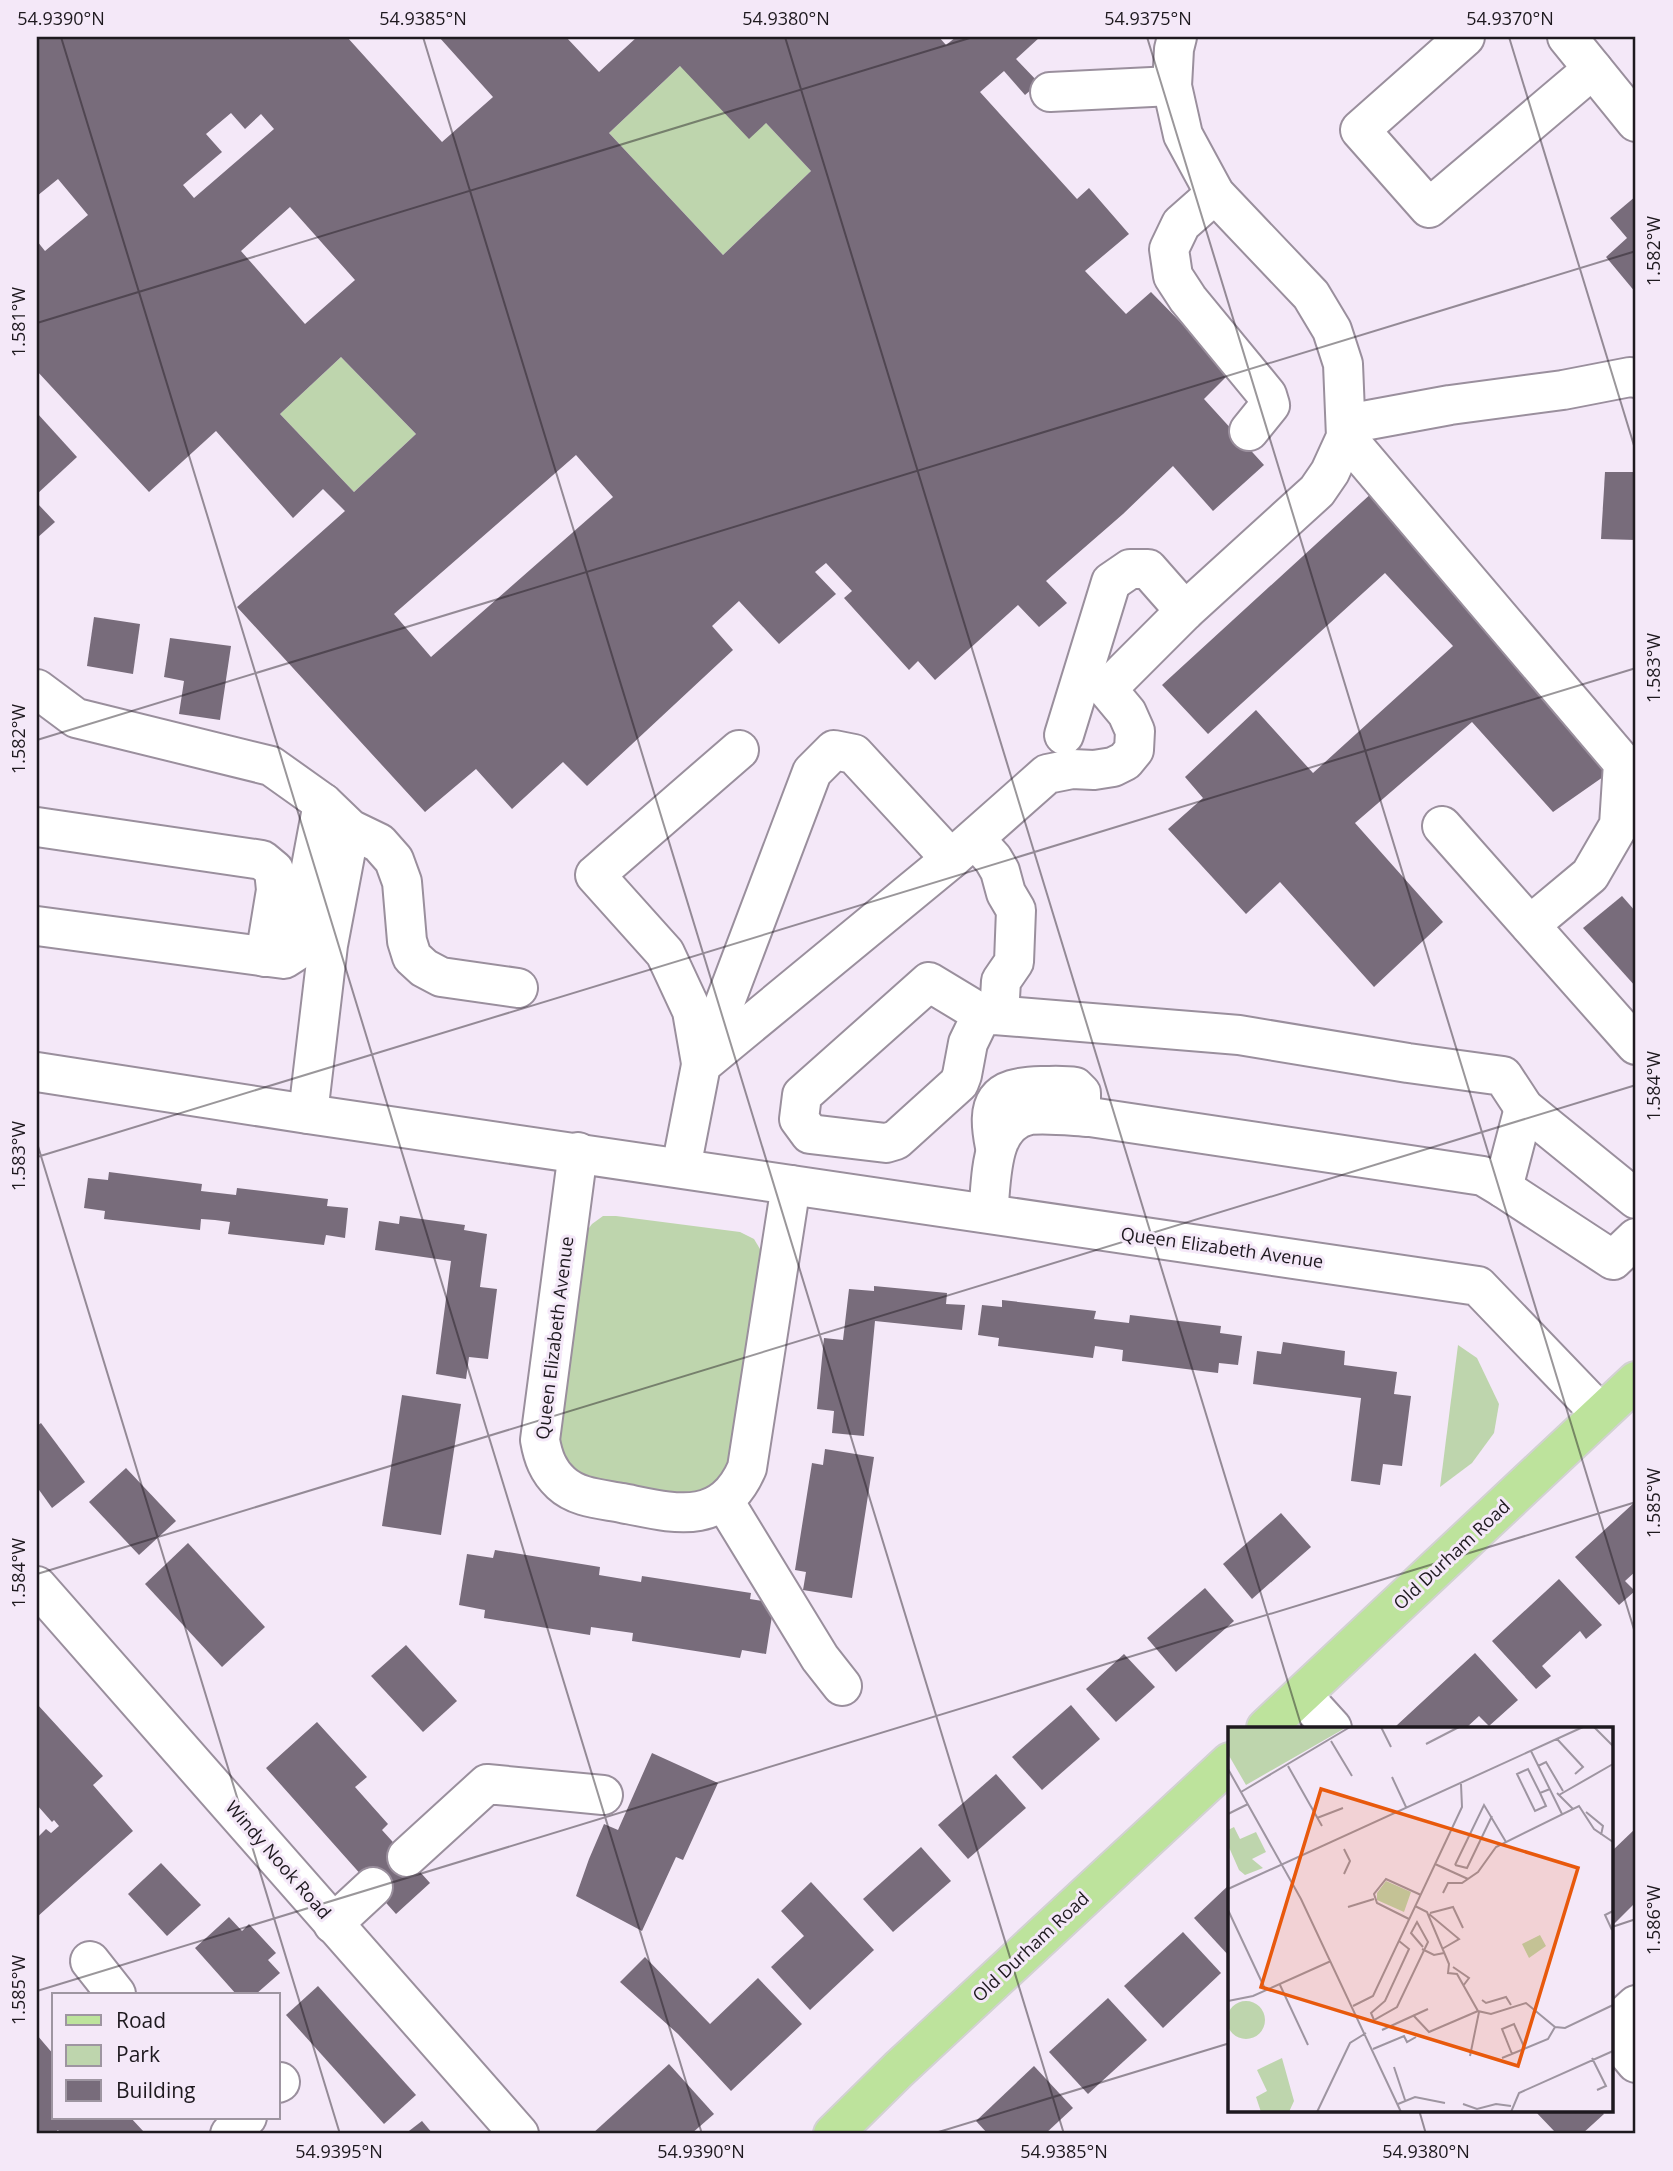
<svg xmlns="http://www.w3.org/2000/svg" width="1673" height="2171" viewBox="0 0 1673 2171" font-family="'Open Sans',sans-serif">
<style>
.green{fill:#bed5ad}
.building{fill:#786c7b;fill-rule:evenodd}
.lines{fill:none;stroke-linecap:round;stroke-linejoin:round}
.minor-casing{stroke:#9a8f9d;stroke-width:42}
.major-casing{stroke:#d2d1d2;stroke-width:42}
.minor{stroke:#fff;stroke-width:38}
.major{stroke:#bde39c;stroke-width:38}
.ticks{fill:none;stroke:#1e191f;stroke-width:2;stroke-opacity:0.45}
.labels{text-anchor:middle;stroke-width:6;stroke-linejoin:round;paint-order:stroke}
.street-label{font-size:18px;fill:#1e191f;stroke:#f4e8f8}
.inset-road{fill:none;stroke:#9e95a1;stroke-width:2}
.view{fill:#e8590c;fill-opacity:0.15;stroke:#e8590c;stroke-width:3.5}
.inset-edge{fill:none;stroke:#1e191f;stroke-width:3.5}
.neatline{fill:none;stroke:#1e191f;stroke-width:2.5}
.ticks-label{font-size:18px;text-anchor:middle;fill:#1e191f}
</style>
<rect width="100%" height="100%" fill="#f4e8f8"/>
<g class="green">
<polygon points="680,66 766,123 811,171 723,255 609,133"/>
<polygon points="341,357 416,434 354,492 280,414"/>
<polygon points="603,1216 616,1216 740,1232 754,1239 763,1254 727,1476 691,1498 586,1483 563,1464 556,1429 583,1236 592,1224"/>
<polygon points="1458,1345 1477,1358 1499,1404 1494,1433 1472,1463 1440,1487"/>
</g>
<g class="building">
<path d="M37,37H347L442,142L493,97L439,37H566L599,72L637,37H939L946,45L956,37H1040L1016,59L1039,83L1025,95L1004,71L980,92L1077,199L1089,188L1129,234L1085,271L1126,314L1151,292L1230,373L1204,399L1264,465L1213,511L1173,466L1123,514L1046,581L1067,603L1039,627L1018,605L935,680L918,661L909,670L844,598L852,591L826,563L815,572L836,594L779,644L739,601L712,626L733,650L587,786L563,762L512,809L476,769L425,812L237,607L345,511L323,489L293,518L216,431L149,492L37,371V241L45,251L88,215L58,179L37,196ZM680,66L749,139L766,123L811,171L723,255L609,133ZM231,113L245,129L261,114L274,129L194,198L183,185L222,152L206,134ZM290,207L355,280L305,324L241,251ZM341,357L416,434L354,492L280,414ZM576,455L613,497L431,657L394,614Z"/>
<polygon points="1636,196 1636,293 1606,257 1627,238 1610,218"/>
<polygon points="37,413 77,457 37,494"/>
<polygon points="1605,472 1636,472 1636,540 1601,539"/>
<polygon points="1374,491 1623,763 1553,812 1472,722 1355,823 1443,922 1374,987 1280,882 1246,914 1168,829 1203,798 1185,777 1256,710 1313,773 1453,646 1385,573 1208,734 1162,685"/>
<polygon points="37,503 55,522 37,538"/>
<polygon points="94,617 140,624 133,674 87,666"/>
<polygon points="170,638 231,646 220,720 179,714 184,681 164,677"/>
<polygon points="1622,896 1636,912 1636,987 1583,928"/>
<polygon points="109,1172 202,1184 201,1191 236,1195 237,1188 328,1199 327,1206 348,1208 345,1238 326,1235 324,1245 228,1234 230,1222 215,1220 201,1219 200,1230 104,1219 105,1211 84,1208 88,1178 108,1180"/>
<polygon points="400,1216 465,1225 464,1230 487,1234 480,1287 497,1289 488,1359 469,1357 466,1379 436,1374 451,1261 375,1250 379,1221 399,1224"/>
<polygon points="874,1286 947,1293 946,1304 965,1305 962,1330 875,1321 864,1436 832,1433 834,1411 817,1409 824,1338 843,1340 849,1289 874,1291"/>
<polygon points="1002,1300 1096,1311 1094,1319 1129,1323 1130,1315 1221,1326 1220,1333 1242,1336 1238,1365 1219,1363 1218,1373 1122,1361 1123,1350 1095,1346 1093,1358 998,1346 999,1338 978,1335 982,1305 1002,1307"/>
<polygon points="1283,1342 1345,1351 1344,1365 1397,1372 1394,1394 1411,1396 1402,1466 1383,1464 1380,1485 1351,1481 1361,1398 1253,1384 1257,1351 1281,1354"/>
<polygon points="402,1395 461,1404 441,1535 382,1526"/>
<polygon points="41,1423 85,1482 52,1508 37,1487 37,1426"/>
<polygon points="825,1449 874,1457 852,1598 803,1590 806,1572 795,1570 812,1463 823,1465"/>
<polygon points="126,1468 176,1521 139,1555 89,1502"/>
<polygon points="1636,1501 1636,1571 1625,1581 1635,1591 1619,1605 1575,1557"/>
<polygon points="1281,1513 1311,1547 1252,1599 1223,1564"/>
<polygon points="188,1543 265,1627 222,1667 145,1584"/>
<polygon points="495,1550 600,1567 599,1575 641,1582 642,1576 751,1593 750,1599 774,1603 766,1654 742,1650 740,1658 632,1641 633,1633 591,1627 590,1635 484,1618 485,1610 459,1605 467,1554 493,1558"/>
<polygon points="1559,1579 1602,1625 1586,1639 1580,1631 1542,1666 1551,1676 1536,1689 1492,1641"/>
<polygon points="1205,1588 1234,1621 1176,1672 1147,1638"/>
<polygon points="406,1645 457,1701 423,1732 371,1676"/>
<polygon points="1475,1653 1518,1700 1489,1726 1479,1716 1466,1728 1399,1728 1396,1726"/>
<polygon points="1124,1654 1155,1687 1116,1722 1086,1689"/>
<polygon points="37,1704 103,1776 93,1785 133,1831 37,1917 37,1838 46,1829 51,1833 59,1826 54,1820 52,1822 37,1805"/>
<polygon points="1071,1705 1100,1739 1042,1790 1012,1757"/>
<polygon points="317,1722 367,1777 355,1787 388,1824 382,1830 430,1883 396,1914 266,1768"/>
<polygon points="652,1753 718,1783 683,1860 676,1857 642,1931 576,1896 589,1859 604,1824 618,1830"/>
<polygon points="996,1774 1026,1808 968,1859 938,1825"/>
<polygon points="1636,1828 1636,1902 1612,1926 1612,1851"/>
<polygon points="921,1847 951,1881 893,1932 863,1899"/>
<polygon points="161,1863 201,1905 167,1936 128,1894"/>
<polygon points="811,1882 874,1950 810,2010 771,1967 804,1936 781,1911"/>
<polygon points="1230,1884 1230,1957 1194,1918"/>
<polygon points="229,1917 242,1931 249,1924 276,1953 268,1960 280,1973 256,1994 236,1994 195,1948"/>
<polygon points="1183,1932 1221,1973 1163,2028 1124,1986"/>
<polygon points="645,1957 710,2024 758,1978 802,2024 731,2091 678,2034 620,1982"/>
<polygon points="318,1986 416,2095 384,2124 286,2015"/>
<polygon points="1108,1998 1147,2040 1088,2094 1049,2052"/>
<polygon points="37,2035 54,2055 54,2117 130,2117 144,2132 142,2134 61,2134 58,2130 53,2134 41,2134 37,2130"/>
<polygon points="669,2064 714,2114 691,2134 592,2134"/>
<polygon points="1034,2066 1073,2108 1045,2134 988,2134 976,2121"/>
<polygon points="1534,2110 1600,2110 1604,2114 1582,2134 1553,2134 1555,2132"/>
<polygon points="422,2121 433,2134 405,2134"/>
</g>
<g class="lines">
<g class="minor-casing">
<g id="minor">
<polyline points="1465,37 1360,130 1429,208 1593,69"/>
<polyline points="1567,37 1636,122"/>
<polyline points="1050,92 1172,86"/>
<polyline points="1215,194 1181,224 1169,249 1173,276 1188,299 1267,395 1270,405 1249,431"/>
<polyline points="1347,424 1450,405 1563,390 1630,377 1636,378"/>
<polyline points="1346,437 1623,763 1619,825 1590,875 1530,925"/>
<polyline points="37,689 76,718 271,766 323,803 350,829 379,843 394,860 402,882 407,941 412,957 424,968 441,977 518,988"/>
<polyline points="1064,735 1111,582 1130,569 1148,569 1185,611"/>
<polyline points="1442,826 1636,1045"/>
<polyline points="37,827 262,860 274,870 276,890 265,957"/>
<polyline points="975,839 993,859 1000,871 1006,893 1016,910 1014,962 1001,981 999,1015"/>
<polyline points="37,926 284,959 295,952 323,803"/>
<polyline points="982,1014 968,1043 962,1075 959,1083 896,1140 886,1143 810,1134 799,1119 802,1095 929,982 982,1014 1239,1035 1408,1063 1503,1076 1524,1108 1636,1199"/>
<polyline points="701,1063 692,1011 665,953 595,875 739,750"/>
<polyline points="702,1063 812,772 834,750 854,754 951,859"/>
<polyline points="37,1072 308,1114 1478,1286 1600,1413"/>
<polyline points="308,1114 328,945 350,829"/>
<path d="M995,1147C986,1102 994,1087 1041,1086C1052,1086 1064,1085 1075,1087L1081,1093V1108L1090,1117"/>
<path d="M578,1152L540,1440C543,1457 548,1471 561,1483C577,1498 601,1499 622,1503C673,1513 721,1528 747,1468L791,1185"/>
<polyline points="681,1168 701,1065 951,859 1047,774 1072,769 1094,770 1113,767 1125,761 1134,750 1135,731 1127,713 1107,689 1185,611 1317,491 1330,472 1346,437 1343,364 1332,330 1311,295 1215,194 1183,135 1172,86 1174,49 1177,37"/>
<polyline points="1503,1188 1524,1108"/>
<path d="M988,1213C992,1182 988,1122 1030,1115C1047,1113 1072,1116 1090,1117L1483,1176L1503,1188L1613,1260L1636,1238"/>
<polyline points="724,1501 820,1658 842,1686"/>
<polyline points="37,1586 519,2134"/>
<polyline points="1302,1695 1332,1728"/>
<polyline points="407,1857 487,1784 603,1795"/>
<polyline points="333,1924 373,1887"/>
<polyline points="90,1961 116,1994"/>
<polyline points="1612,2027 1636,2005"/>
<polyline points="1612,2034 1636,2063"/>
<polyline points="278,2083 280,2082"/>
<polyline points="230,2134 247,2117"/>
</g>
</g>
<g class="major-casing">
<g id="major">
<polyline points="1266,1728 1636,1381"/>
<polyline points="833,2134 899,2069 1230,1762"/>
</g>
</g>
<use href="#minor" class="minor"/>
<use href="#major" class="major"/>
</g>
<path class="ticks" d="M61,37L702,2134M423,37L1064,2134M785,37L1302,1728M1147,37L1636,1636M1509,37L1636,452M37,323L973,37M37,740L1636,251M37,1143L340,2134M37,1157L1636,668M37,1574L1636,1085M1612,1927L1636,1919M37,1991L1636,1502M1419,2110L1426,2134M932,2134L1230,2043"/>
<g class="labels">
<g class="street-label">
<text transform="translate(1222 1248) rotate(8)" y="6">Queen Elizabeth Avenue</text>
<text transform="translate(555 1338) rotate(-83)" y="6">Queen Elizabeth Avenue</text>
<text transform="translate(1452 1555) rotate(-43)" y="6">Old Durham Road</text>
<text transform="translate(278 1860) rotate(49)" y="6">Windy Nook Road</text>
<text transform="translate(1031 1947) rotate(-43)" y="6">Old Durham Road</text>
</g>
</g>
<g transform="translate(1228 1727)">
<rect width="385" height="385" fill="#f4e8f8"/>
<path d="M0,0H119L18,58L0,27ZM6,100L12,112L28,105L38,125L24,132L35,141L17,148L11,143L0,118V103ZM158,154L183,165L176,185L149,173V166ZM312,208L318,219L301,231L294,217ZM-1 293a19 19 0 1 1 38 0a19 19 0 1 1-38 0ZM54,331L66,374L61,385H33L28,370L39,364L29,343Z" fill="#bed5ad"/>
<path class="inset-road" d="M153,0L163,20M366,0L385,19M329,12L355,40L347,47M103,14L124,49M198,17L231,0M303,24L334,87M60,39L94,99M310,39L318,35L335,64M0,42L73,172L173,385M164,50L178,80M13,65L122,0M312,66L318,79L307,84L289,47L300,42L312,66L322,62M329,66L345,82M331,68L385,37M358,85L375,99L373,108M0,87L20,77M89,91L115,81M116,122L122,134L116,147M207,137L240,152M227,138L256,78L278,115M227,138L239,141L264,89M0,162L355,0M215,166L220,156H234L250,145L268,120L351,79L366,102L385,115M187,179L199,185L221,237L220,246L229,247L250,284L263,287L298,276L327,300L337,301L385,278M120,180L146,172M0,183L38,264M202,186L225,180L235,201M201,187L231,212L214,222M181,192L149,176L146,167L158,152L193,168M384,203L377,188L385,184M171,214L181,222L157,274L143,286L146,293L169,280L200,215L189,195L183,206L195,220M194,222L206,228L216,226M225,240L241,251L235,259M52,258L80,318M254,273L258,276L278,270L283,278M0,274L25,269L103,234M125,279L145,269L234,80L233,57M185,288L201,305L250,284M154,303L200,282M145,322L176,309L179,315L188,310M284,327L274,302L286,297L297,322M242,329L251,285M274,331L320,312L327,300M364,331L378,359L369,363M166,340L177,373M170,377L187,370L217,376M235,377L249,382L268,377L283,379M89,385L122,316L138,306M283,385L291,366L385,324"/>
<path class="view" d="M93,62L350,141L290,339L33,260Z"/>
<rect width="385" height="385" class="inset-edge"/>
</g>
<rect width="1673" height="2171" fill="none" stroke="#f4e8f8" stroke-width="77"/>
<rect x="52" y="1993" width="228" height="126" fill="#f4e8f8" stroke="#9e95a1" stroke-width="2"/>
<rect x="66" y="2015" width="35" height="10" fill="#bde39c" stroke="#9e95a1" stroke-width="2"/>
<text x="116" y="2028" font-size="21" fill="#1e191f">Road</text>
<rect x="66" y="2045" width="35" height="21" fill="#bed5ad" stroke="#9e95a1" stroke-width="2"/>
<text x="116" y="2062" font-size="21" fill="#1e191f">Park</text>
<rect x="66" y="2080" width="35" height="21" fill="#786c7b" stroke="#9e95a1" stroke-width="2"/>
<text x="116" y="2098" font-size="21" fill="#1e191f">Building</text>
<rect x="38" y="38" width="1596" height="2094" class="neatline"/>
<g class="ticks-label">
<text x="61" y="25">54.9390°N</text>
<text x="423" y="25">54.9385°N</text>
<text x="786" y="25">54.9380°N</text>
<text x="1148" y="25">54.9375°N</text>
<text x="1510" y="25">54.9370°N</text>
<text transform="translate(1654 251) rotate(-90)" y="6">1.582°W</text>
<text transform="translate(19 322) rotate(-90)" y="6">1.581°W</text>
<text transform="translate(1654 668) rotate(-90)" y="6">1.583°W</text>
<text transform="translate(19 739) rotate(-90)" y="6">1.582°W</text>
<text transform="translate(1654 1086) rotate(-90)" y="6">1.584°W</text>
<text transform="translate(19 1156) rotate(-90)" y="6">1.583°W</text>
<text transform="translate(1654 1503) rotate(-90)" y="6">1.585°W</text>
<text transform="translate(19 1573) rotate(-90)" y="6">1.584°W</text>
<text transform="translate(1654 1920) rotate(-90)" y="6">1.586°W</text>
<text transform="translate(19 1990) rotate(-90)" y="6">1.585°W</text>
<text x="339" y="2158">54.9395°N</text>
<text x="701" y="2158">54.9390°N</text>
<text x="1064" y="2158">54.9385°N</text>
<text x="1426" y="2158">54.9380°N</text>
</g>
</svg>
